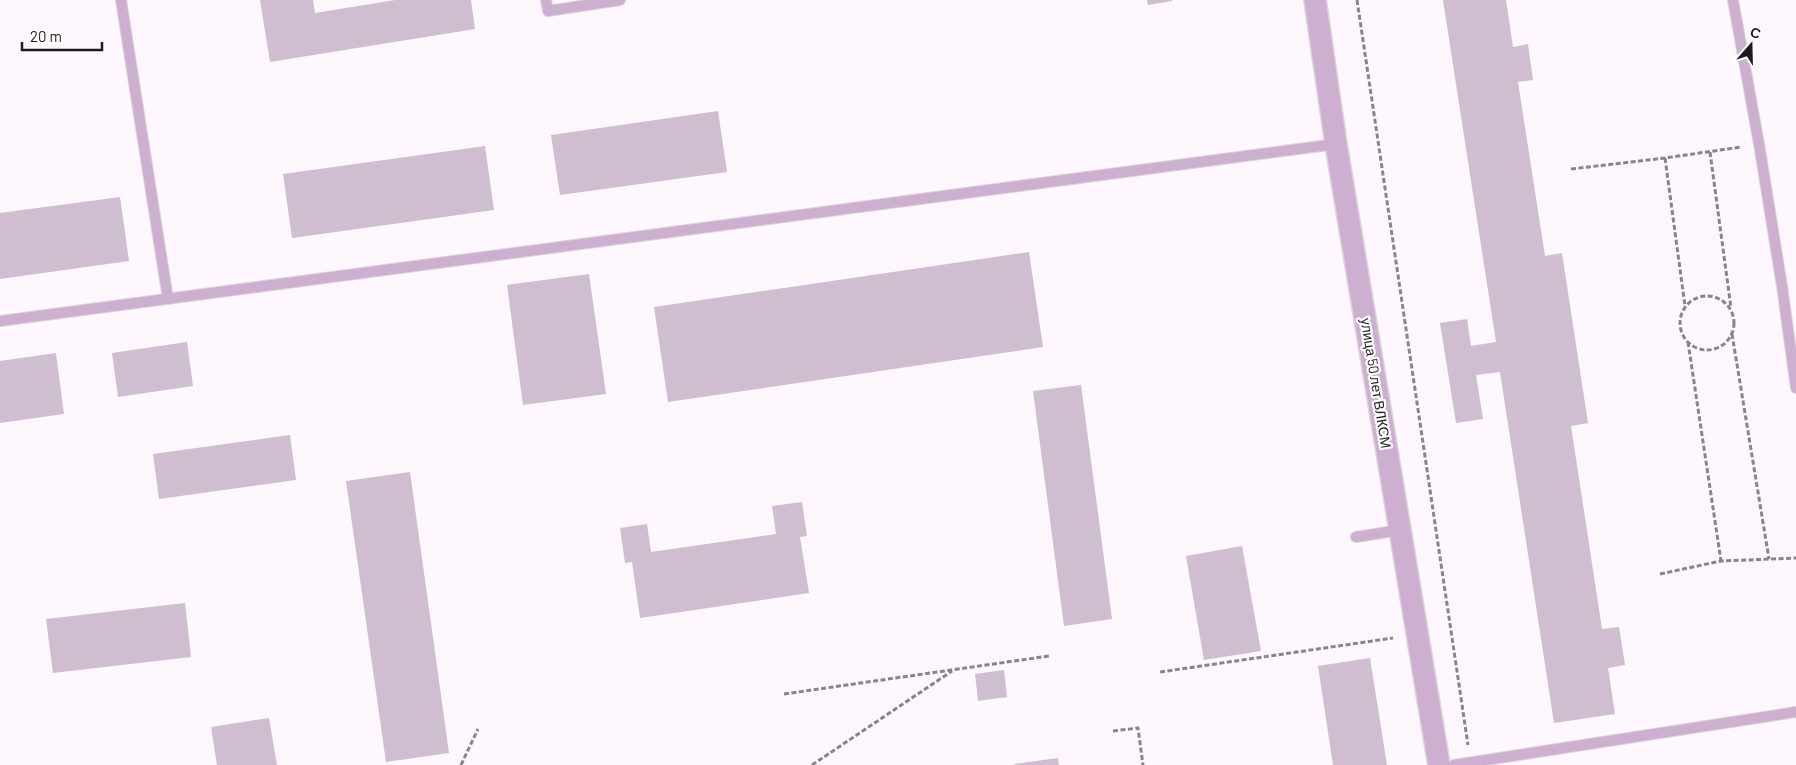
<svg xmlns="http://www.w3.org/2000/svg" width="1796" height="765" viewBox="0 0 1796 765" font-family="Barlow,sans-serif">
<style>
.building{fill:#cebecf}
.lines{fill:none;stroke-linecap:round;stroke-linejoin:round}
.service-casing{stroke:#dad3da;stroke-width:12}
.minor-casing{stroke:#dad3da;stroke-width:24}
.path{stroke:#8a848a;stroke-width:3;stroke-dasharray:5 2.5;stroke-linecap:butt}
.service{stroke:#cdafd0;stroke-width:10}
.minor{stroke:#cdafd0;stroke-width:21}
.labels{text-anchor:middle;stroke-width:4.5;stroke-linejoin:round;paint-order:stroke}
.street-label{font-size:14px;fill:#1e191f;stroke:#fff}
</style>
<rect width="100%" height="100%" fill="#fef7fe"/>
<g class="building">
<polygon points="260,0 313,0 315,13 395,0 471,0 475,29 270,62"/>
<polygon points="1147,0 1172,0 1172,1 1148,5"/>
<polygon points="1443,0 1506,0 1513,47 1528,44 1533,80 1518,82 1545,256 1562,253 1588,423 1571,426 1602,629 1619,627 1625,665 1608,668 1615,714 1554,723 1500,372 1476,375 1483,419 1456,423 1440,323 1467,319 1471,346 1496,342"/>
<polygon points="718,111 727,172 560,195 551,135"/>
<polygon points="485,146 494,210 292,238 283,174"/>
<polygon points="120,197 129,261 0,279 0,213"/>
<polygon points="1029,252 1043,347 668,402 654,307"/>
<polygon points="589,274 606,394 523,405 507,285"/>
<polygon points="187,342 193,386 118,397 112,353"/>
<polygon points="56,353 64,414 0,423 0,361"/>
<polygon points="1081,385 1112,619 1064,626 1033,391"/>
<polygon points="290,435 296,480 159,499 153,454"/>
<polygon points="410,472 449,753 386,762 346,481"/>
<polygon points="802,502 807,536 800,537 809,593 640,618 632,562 625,563 620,528 647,524 651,552 776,534 772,506"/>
<polygon points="1242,546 1261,651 1204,660 1186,556"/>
<polygon points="185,603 191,657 53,673 46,619"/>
<polygon points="1370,658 1387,765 1333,765 1318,666"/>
<polygon points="1004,670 1007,697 978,701 975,674"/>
<polygon points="269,718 277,765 217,765 211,727"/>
<polygon points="1058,758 1059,765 1014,765 1014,764"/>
</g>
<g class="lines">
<g class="service-casing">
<g id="service">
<polyline points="121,0 168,299"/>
<polyline points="546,0 548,11 620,0"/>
<polyline points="1733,0 1759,144 1782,286 1796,388"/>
<polyline points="0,321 1336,144"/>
<polyline points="1356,537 1400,530"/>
<polyline points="1454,765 1796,712"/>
</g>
</g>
<g class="minor-casing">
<polyline id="minor" points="1315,0 1336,144 1439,765"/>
</g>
<g class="path">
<polyline points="1357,0 1468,745"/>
<polyline points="1710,152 1731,308"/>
<polyline points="1665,158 1685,306"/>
<polyline points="1571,169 1665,158 1741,147"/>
<circle cx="1707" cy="323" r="27"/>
<polyline points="1732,334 1769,559"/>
<polyline points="1688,342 1721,561"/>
<polyline points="1660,574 1721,561 1796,558"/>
<polyline points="1160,672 1393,638"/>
<polyline points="784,694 1049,656"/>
<polyline points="1113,731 1138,728 1143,765"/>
<polyline points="461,765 478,729"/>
<polyline points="812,765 952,671"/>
</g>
<use href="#service" class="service"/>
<use href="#minor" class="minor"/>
</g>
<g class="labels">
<g class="street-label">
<text transform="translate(1376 383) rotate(81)" y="5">улица 50 лет ВЛКСМ</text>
</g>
</g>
<g transform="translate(1751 45) rotate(20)" stroke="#ffffff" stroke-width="4" paint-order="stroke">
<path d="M0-4L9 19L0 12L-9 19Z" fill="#1e191f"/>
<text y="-8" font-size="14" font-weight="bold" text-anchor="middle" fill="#1e191f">С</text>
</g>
<path d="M22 42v8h80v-8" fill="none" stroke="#1e191f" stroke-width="2.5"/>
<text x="30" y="42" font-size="15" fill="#1e191f" stroke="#ffffff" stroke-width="4" paint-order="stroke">20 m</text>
</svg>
